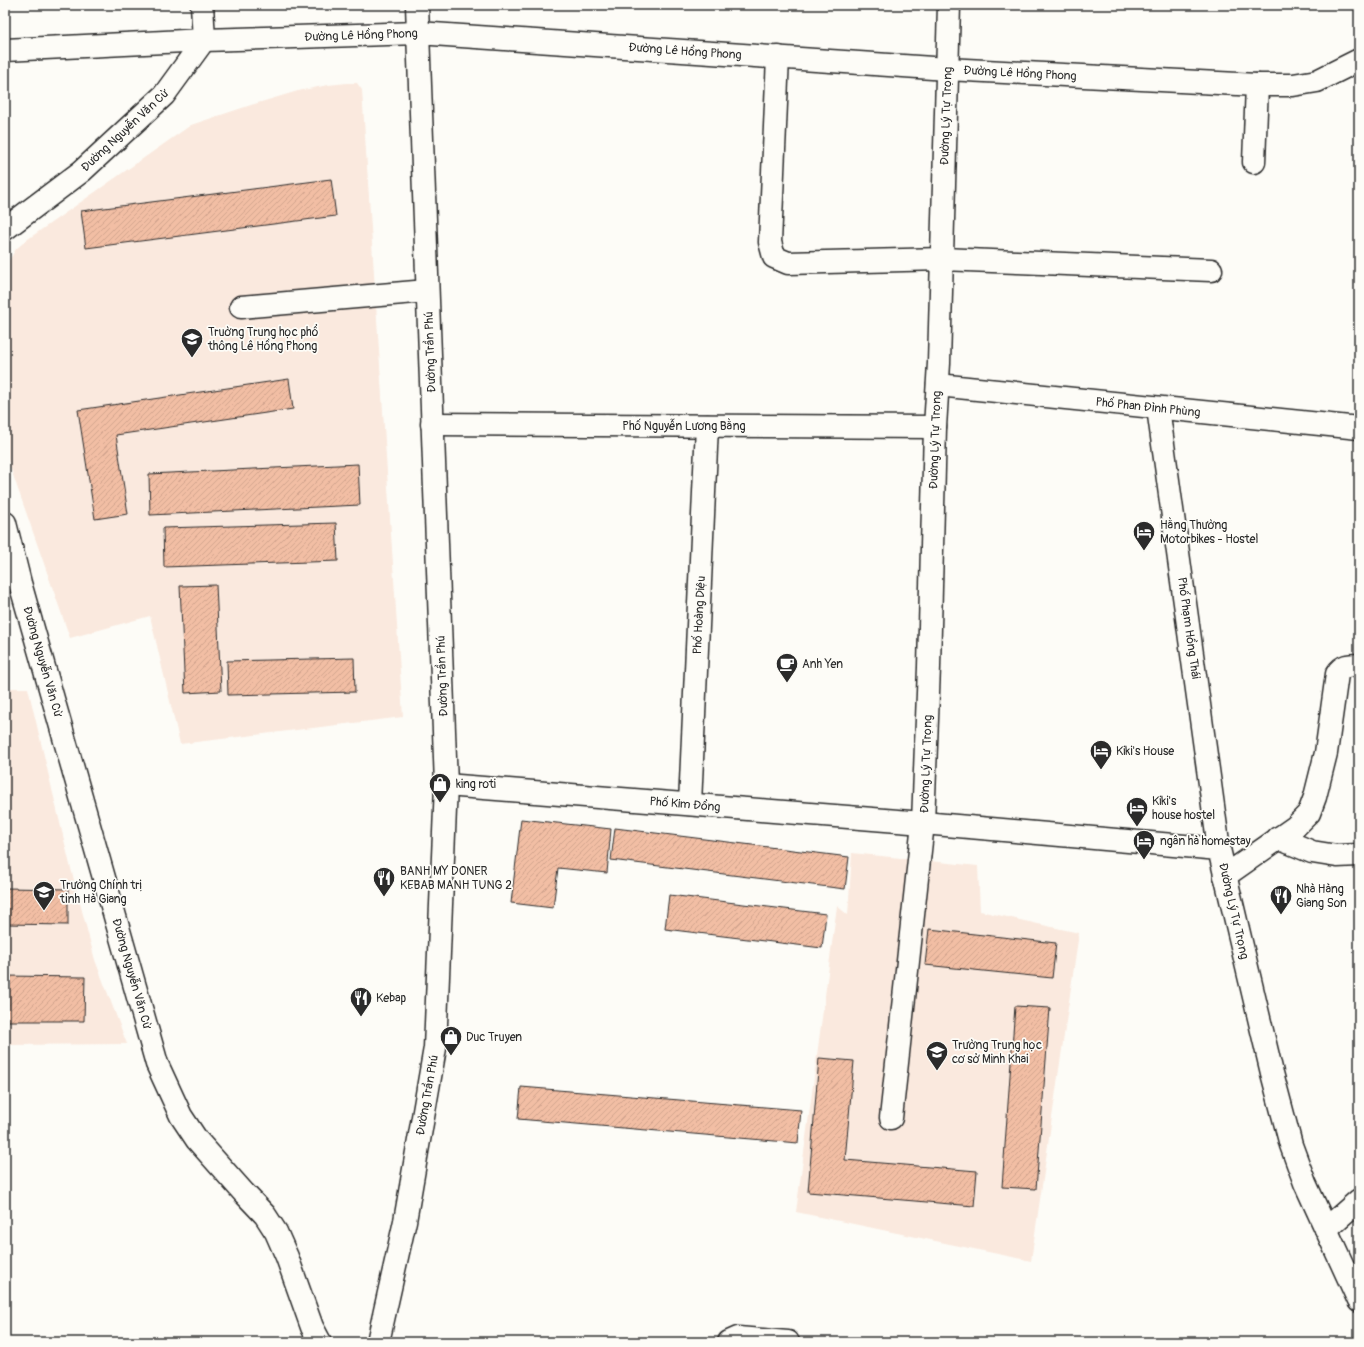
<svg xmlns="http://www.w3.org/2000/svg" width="1364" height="1347" viewBox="0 0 1364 1347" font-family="Pangolin,sans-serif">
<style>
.built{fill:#fae9de}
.building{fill:url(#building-hatch);stroke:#2b2b2b}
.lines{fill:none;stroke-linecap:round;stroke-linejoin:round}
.minor-casing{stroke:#2b2b2b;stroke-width:25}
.major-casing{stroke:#2b2b2b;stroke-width:25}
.minor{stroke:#fdfcf7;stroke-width:22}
.major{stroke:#fdfcf7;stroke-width:22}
.labels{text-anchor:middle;stroke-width:3.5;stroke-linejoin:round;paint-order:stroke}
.street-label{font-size:12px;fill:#2b2b2b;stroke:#fdfcf7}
.poi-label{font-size:12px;fill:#2b2b2b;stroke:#fdfcf7;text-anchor:start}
</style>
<defs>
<pattern id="building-hatch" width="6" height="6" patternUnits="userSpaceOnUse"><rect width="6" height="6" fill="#f2bea4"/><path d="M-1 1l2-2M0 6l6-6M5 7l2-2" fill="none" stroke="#d0a38d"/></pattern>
</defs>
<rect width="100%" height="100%" fill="#fdfcf7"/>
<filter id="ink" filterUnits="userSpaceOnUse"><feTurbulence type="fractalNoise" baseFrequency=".025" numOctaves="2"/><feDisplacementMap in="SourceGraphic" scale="8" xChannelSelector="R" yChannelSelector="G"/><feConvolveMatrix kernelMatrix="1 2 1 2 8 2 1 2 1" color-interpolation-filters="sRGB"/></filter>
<g filter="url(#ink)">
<g class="built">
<polygon points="347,83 357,83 362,90 403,717 180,744 150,616 70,638 5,452 5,267 16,249 28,239 191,125 251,105 298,91 328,85"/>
<polygon points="5,688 28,688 70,865 95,960 127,1044 5,1045"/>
<polygon points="852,853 978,866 980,911 1079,933 1031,1261 796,1212 837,906 848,915"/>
</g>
<g class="building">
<polygon points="331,179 336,216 86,248 81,211"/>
<polygon points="289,379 293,409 116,435 128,514 95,519 78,410"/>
<polygon points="358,464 360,505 150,515 149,474"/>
<polygon points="336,523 338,561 164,567 163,528"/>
<polygon points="216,585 221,691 185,693 180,586"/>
<polygon points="354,658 355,692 228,695 227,661"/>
<polygon points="521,819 611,829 607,873 558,868 553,908 511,903"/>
<polygon points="615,828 849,857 845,889 611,860"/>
<polygon points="5,888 68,889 68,925 5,924"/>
<polygon points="669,895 826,914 822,948 665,929"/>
<polygon points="929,929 1056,943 1052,978 925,965"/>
<polygon points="5,976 85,977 84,1021 5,1021"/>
<polygon points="1015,1006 1050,1008 1036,1189 1002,1187"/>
<polygon points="819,1058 854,1061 845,1160 977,1171 974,1206 808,1192"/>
<polygon points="521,1087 801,1110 798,1143 518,1119"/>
</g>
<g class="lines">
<g class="minor-casing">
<g id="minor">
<polyline points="5,50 204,40 418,33 947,69 1257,85 1293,85 1317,81 1359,60"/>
<polyline points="778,57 770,242 774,257 788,263 942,259 1211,270"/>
<polyline points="1254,162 1257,85"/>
<polyline points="5,229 82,171 164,95 204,40 202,5"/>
<polyline points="241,307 427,291"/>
<polyline points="938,385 1359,428"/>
<polyline points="1158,408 1219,849"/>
<polyline points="432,424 935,427"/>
<polyline points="5,523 20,583 157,1064 181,1116 197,1140 244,1193 265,1215 276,1232 287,1257 312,1327 320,1342"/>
<polyline points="446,785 923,823 1219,849 1272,1073 1291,1145 1305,1183 1359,1301"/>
<polyline points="690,804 707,426"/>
<polyline points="1278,838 1312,852 1337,856 1359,855"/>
<path d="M1225,876L1295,827L1309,813L1315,797L1326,753L1337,674C1342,665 1349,665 1359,665"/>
<polyline points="891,1118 923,823 929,667 935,427 939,363 949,5"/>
<polyline points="1326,1229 1359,1200"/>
<polyline points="729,1342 738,1338 788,1342"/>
</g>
</g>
<g class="major-casing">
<polyline id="major" points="378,1342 405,1221 435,1048 446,785 417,5"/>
</g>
<use href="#minor" class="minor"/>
<use href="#major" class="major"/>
</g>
</g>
<defs>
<g id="school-pin" transform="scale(1.15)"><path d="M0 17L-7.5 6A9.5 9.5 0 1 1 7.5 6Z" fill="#2b2b2b" stroke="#fdfcf7"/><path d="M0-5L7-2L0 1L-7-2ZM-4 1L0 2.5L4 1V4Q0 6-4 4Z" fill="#fff"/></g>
<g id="hotel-pin" transform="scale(1.15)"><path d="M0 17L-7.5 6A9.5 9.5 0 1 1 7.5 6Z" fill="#2b2b2b" stroke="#fdfcf7"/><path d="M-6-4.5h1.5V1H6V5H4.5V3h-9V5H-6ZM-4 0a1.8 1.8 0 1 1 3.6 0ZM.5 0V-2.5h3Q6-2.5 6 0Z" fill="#fff"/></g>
<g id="cafe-pin" transform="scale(1.15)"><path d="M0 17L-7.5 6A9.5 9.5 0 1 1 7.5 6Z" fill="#2b2b2b" stroke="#fdfcf7"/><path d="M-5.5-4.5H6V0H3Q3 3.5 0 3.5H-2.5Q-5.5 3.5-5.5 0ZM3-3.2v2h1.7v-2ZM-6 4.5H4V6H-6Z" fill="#fff"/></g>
<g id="shop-pin" transform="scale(1.15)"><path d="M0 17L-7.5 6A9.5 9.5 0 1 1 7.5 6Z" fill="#2b2b2b" stroke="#fdfcf7"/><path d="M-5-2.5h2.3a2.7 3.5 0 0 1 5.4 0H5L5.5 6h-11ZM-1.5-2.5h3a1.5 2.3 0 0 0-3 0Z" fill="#fff"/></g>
<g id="restaurant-pin" transform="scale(1.15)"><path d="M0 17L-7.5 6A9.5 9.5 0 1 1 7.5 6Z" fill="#2b2b2b" stroke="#fdfcf7"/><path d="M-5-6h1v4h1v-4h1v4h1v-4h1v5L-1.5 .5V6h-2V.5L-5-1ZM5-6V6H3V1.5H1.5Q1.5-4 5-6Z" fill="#fff"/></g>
<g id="university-pin" transform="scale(1.15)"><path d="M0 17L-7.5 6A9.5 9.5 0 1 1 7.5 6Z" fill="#2b2b2b" stroke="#fdfcf7"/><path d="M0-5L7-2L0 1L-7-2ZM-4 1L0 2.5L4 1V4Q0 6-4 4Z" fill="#fff"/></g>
</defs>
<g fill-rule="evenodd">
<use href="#school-pin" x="192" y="339"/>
<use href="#hotel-pin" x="1144" y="532"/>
<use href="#cafe-pin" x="787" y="664"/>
<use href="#hotel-pin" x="1101" y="751"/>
<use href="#shop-pin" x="440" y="784"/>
<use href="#hotel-pin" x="1137" y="808"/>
<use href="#hotel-pin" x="1144" y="841"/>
<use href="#restaurant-pin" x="384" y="878"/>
<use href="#university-pin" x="44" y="892"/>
<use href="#restaurant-pin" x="1281" y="896"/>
<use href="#restaurant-pin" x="361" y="998"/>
<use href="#shop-pin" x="451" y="1037"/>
<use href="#school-pin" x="937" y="1052"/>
</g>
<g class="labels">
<g class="street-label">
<text transform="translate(361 35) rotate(-2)" y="4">Đường Lê Hồng Phong</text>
<text transform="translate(685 51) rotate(4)" y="4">Đường Lê Hồng Phong</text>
<text transform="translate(1020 73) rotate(3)" y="4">Đường Lê Hồng Phong</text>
<text transform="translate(946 116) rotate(-88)" y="4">Đường Lý Tự Trọng</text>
<text transform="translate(125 130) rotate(-43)" y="4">Đường Nguyễn Văn Cừ</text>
<text transform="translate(430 352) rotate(-92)" y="4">Đường Trần Phú</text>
<text transform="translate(1148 407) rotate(6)" y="4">Phố Phan Đình Phùng</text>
<text x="684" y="430">Phố Nguyễn Lương Bằng</text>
<text transform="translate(935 440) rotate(-88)" y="4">Đường Lý Tự Trọng</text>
<text transform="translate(699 615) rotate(-87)" y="4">Phố Hoàng Diệu</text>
<text transform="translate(1189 628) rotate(82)" y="4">Phố Phạm Hồng Thái</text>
<text transform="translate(43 662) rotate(74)" y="4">Đường Nguyễn Văn Cừ</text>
<text transform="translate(442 676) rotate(-92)" y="4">Đường Trần Phú</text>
<text transform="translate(926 764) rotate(-88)" y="4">Đường Lý Tự Trọng</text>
<text transform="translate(685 804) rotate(5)" y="4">Phố Kim Đồng</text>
<text transform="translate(1234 911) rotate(77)" y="4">Đường Lý Tự Trọng</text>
<text transform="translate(132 974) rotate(74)" y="4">Đường Nguyễn Văn Cừ</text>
<text transform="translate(427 1095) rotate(-80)" y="4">Đường Trần Phú</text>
</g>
<g class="poi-label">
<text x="208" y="336">Truờng Trung học phổ<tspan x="208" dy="14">thông Lê Hồng Phong</tspan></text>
<text x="1160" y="529">Hằng Thường<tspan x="1160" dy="14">Motorbikes - Hostel</tspan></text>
<text x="802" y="668">Anh Yen</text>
<text x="1116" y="755">Kiki's House</text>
<text x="456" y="788">king roti</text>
<text x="1152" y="805">Kiki's<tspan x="1152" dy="14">house hostel</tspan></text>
<text x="1160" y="845">ngân hà homestay</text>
<text x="400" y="875">BANH MY DONER<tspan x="400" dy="14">KEBAB MANH TUNG 2</tspan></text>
<text x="60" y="889">Trường Chính trị<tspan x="60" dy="14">tỉnh Hà Giang</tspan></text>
<text x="1296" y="893">Nhà Hàng<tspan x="1296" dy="14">Giang Son</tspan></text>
<text x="376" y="1002">Kebap</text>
<text x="466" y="1041">Duc Truyen</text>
<text x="952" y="1049">Trường Trung học<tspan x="952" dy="14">cơ sở Minh Khai</tspan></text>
</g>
</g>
<rect width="1364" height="1347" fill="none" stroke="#fdfcf7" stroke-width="20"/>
<rect x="10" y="10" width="1344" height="1327" fill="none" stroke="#2b2b2b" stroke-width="1.5" filter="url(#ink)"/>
</svg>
